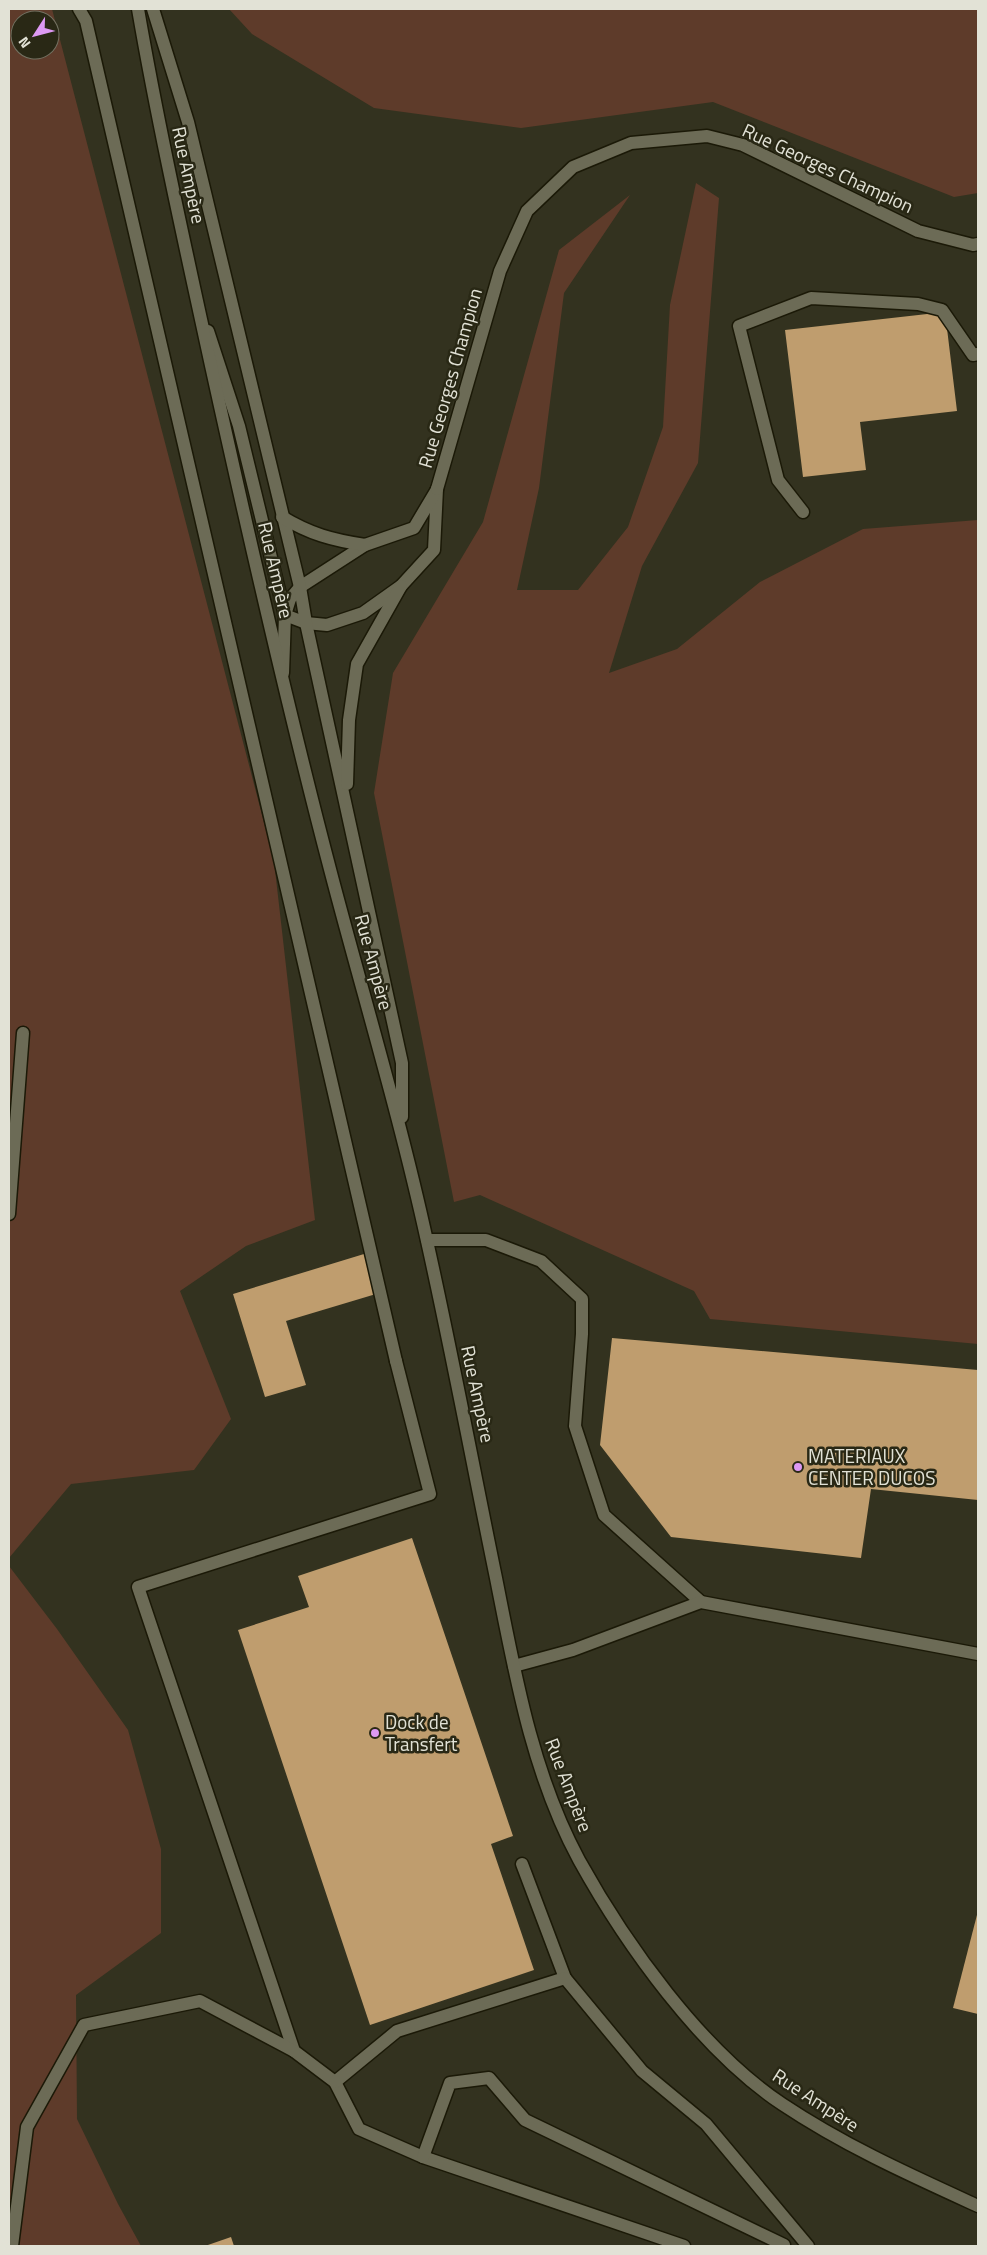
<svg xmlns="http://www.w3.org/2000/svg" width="987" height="2255" viewBox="0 0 987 2255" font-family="'Titillium Web',sans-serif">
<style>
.green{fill:#5e3b2a;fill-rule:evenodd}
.building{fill:#bf9d6e}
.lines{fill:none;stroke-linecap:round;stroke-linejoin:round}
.service-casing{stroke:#1b1907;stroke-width:15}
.minor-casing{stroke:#1b1907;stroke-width:15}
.tertiary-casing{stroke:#1b1907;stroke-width:15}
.secondary-casing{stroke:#1b1907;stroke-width:15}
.service{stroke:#6c6b56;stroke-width:12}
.minor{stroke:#6c6b56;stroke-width:12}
.tertiary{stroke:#6c6b56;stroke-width:12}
.secondary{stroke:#6c6b56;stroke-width:12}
.poi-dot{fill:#dd99f3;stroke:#292815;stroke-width:2}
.labels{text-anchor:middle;stroke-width:5;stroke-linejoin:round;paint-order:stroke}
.street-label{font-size:19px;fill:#e2e2d6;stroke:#292815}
.poi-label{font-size:19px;fill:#e2e2d6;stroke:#292815;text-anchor:start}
</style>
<rect width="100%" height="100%" fill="#33321f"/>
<g class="green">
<path d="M9,9H52L274,861L315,1220L246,1246L180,1291L231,1419L194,1470L71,1484L9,1558ZM20,20H50V50H20Z"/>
<polygon points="229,9 978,9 978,193 954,197 713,102 521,128 374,108 252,34"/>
<polygon points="696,183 719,198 698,463 642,566 609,673 677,649 760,582 863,529 978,520 978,1344 710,1319 694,1291 480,1195 454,1202 374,793 393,673 483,522 559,250 630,195 564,293 539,488 517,590 578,590 628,527 663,427 670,305"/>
<polygon points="9,1566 57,1629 128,1730 161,1849 161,1933 76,1995 77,2119 118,2204 141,2246 9,2246"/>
</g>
<g class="building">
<polygon points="945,312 957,411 860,422 866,470 803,477 785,330"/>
<polygon points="364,1254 376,1294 286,1321 306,1385 265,1397 233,1294"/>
<polygon points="612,1338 978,1370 978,1500 871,1489 861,1558 671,1537 600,1445"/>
<polygon points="412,1538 513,1836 491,1844 534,1970 370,2025 238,1630 309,1607 298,1576"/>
<polygon points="978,1911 978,2014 953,2008"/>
<polygon points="231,2237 234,2246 205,2246"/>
</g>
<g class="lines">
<g class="service-casing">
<g id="service">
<polyline points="803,512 778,480 739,326 811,298 918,304 942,310 973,355 978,354"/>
<polyline points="427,1240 486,1240 541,1261 582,1299 582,1334 575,1426 604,1515 701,1602"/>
<polyline points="396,1361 430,1494 138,1587 294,2051 335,2082 359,2129 423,2157 684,2246"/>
<polyline points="514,1666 573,1650 701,1602 978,1654"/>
<polyline points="522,1864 565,1978"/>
<polyline points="335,2082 397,2031 565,1978 642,2071 706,2124 808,2246"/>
<polyline points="423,2157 450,2083 489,2078 525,2120 784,2245"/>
</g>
</g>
<g class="minor-casing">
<g id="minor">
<polyline points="79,9 86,21 396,1361"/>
<polyline points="208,331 239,426 285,615 306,623 327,625 363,613 401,586 434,550 437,489"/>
<polyline points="283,673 285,615 290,599 300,587 365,545 414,528 436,491"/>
<polyline points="9,1214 23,1033"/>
<polyline points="12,2246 27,2127 84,2025 200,2001 294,2051"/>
</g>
</g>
<g class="tertiary-casing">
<polyline id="tertiary" points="437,489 500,271 527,211 573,167 631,143 707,136 743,145 918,231 973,245 978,244"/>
</g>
<g class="secondary-casing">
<g id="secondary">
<path d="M138,9C159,130 186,250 212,370C249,538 287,706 331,873C363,995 400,1117 427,1241C452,1353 473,1466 496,1578C515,1674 532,1773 579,1860C626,1945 701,2050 782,2104C845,2146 910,2175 978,2206"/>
<polyline points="153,9 188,122 300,587 306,623 402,1063 402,1117"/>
<path d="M282,517C310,534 332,540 365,545"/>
<polyline points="347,784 349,720 357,664 401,586"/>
</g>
</g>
<use href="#service" class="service"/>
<use href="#minor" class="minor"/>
<use href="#tertiary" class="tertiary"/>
<use href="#secondary" class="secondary"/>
</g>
<g class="poi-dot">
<circle cx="798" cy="1467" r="5"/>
<circle cx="375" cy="1733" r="5"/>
</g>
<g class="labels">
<g class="street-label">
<text transform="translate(828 168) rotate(25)" y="7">Rue Georges Champion</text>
<text transform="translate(189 175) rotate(78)" y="7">Rue Ampère</text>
<text transform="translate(450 378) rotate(-74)" y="7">Rue Georges Champion</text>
<text transform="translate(276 570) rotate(77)" y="7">Rue Ampère</text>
<text transform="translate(374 962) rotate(75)" y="7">Rue Ampère</text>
<text transform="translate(478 1394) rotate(78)" y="7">Rue Ampère</text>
<text transform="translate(569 1785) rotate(69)" y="7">Rue Ampère</text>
<text transform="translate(816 2100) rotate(33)" y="7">Rue Ampère</text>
</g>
<g class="poi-label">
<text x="808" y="1463">MATERIAUX<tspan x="808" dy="22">CENTER DUCOS</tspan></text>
<text x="385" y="1729">Dock de<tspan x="385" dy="22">Transfert</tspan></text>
</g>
</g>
<rect width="987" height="2255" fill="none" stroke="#e2e2d6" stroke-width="20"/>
<g transform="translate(35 35) rotate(234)"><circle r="24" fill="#292815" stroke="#737262"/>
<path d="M0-4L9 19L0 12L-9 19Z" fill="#dd99f3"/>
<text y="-8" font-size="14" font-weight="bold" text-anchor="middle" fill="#e2e2d6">N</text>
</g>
</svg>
